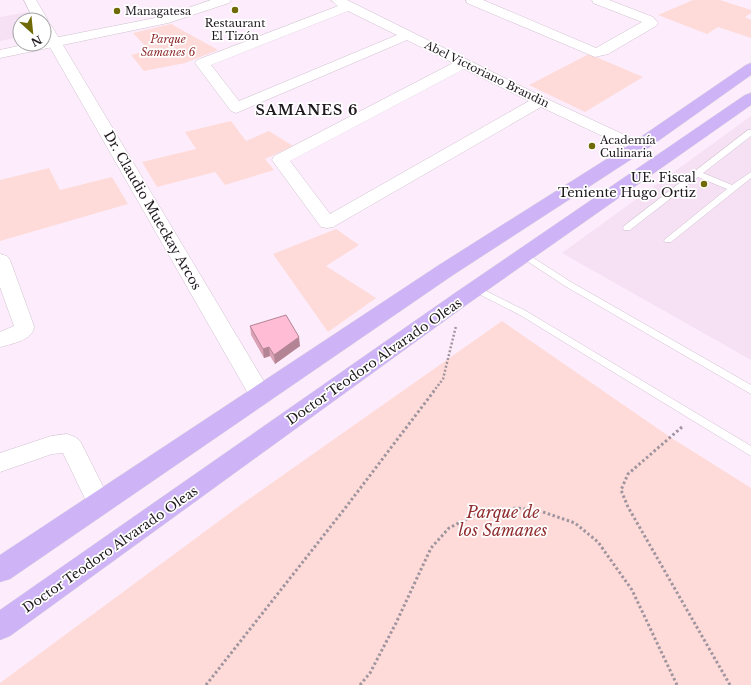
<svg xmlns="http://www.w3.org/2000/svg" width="751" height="685" viewBox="0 0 751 685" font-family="'Libre Baskerville',serif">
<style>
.built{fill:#f6e0f4}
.green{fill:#fedbd8}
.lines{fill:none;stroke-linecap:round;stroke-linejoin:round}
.service-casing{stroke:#d0c1cf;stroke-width:1}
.minor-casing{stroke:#d0c1cf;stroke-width:1}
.tertiary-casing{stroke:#d0c1cf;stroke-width:1}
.primary-casing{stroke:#dbdadb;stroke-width:1}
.path-far1{stroke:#a0949f;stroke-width:2.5;stroke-dasharray:2 2;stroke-linecap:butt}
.path{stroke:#a0949f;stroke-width:3;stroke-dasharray:2.5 2.5;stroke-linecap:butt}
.service{fill:#fff;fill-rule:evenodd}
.minor{fill:#fff;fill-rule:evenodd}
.tertiary{fill:#fff;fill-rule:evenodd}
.primary{fill:#ceb3f7;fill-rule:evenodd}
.wall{fill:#dba2b6}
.shaded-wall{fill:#b28494}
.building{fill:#ffbcd4;stroke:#b28494}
.poi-dot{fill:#6f6a06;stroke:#fff;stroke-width:1.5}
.labels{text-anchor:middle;stroke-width:3.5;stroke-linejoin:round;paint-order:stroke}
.far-poi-label{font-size:11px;fill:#1f191e;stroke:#fff;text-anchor:start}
.far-park-label{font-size:11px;font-style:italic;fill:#912f30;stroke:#fff}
.far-street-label{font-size:11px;fill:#1f191e;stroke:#fff}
.poi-label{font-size:13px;fill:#1f191e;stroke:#fff;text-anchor:end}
.street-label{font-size:13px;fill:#1f191e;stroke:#fff}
.far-district-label{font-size:14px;font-weight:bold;letter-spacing:1px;fill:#1f191e;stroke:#fff}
.near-park-label{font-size:16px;font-style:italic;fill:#912f30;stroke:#fff}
</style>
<rect width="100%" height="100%" fill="#fdedfc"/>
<g class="built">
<polygon points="27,12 32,20 20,20 20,37 0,41 0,17"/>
<polygon points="751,116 751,360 562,253"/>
</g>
<g class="green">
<polygon points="693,0 720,0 751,10 751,13 745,17 751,20 751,38 718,27 707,34 658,15"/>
<polygon points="171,24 218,50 185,63 144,71 131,55 149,50 133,33"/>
<polygon points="589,54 643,77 585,112 529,85"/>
<polygon points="231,121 246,141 269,131 293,146 265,159 274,170 225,185 215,172 157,187 142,162 196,149 185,132"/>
<polygon points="49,168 60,190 112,177 128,204 0,241 0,180"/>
<polygon points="336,229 359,245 326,266 376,298 328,332 273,254"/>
<polygon points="502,321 670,437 751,488 751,685 0,685 0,683 242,504"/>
</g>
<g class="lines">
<g class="service-casing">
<g id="service">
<polygon points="748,130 751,130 751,136 703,173 732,185 751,172 751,178 671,242 665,242 664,240 727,189 698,177 630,230 624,230 623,228 624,226"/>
<polygon points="524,252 571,282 751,385 751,394 565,286 521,257 519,255"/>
<polygon points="476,286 526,311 751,446 751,456 520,315 473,291 471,289 473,287"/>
</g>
</g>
<g class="minor-casing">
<g id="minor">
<polygon points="24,0 36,0 48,20 47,22 51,25 269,390 272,396 269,402 261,404 253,402 44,37 44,20 34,20"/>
<path d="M331,0H347L545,98L644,144L646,147L644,150L638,152L632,150L541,107L333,227L327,228L321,227L272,160L274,156L453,63L407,40L236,113L231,111L195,63L197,60L338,6ZM348,11L397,35L239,101L211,65ZM464,69L529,101L330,214L290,161Z"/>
<polygon points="466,0 483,0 596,48 642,22 593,3 592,0 609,0 653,17 658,23 656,26 608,54 595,57 467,3"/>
<path d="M0,254L7,256L10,260L34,326C34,340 11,344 0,347V332L14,326L0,287Z"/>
<polygon points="67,434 75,437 80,441 112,504 109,511 100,514 91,511 63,453 52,454 0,472 0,453 51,436"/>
</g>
</g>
<g class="tertiary-casing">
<polygon id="tertiary" points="211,0 231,0 229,3 168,23 0,58 0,50 27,44 44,44 44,40 165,16"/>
</g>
<g class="primary-casing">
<g id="primary">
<polygon points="751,63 751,75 644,151 453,275 10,579 0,582 0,555 439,265 632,143 746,65"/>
<polygon points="751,93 751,105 469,303 10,636 0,640 0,610 455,293 745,95"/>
</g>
</g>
<polyline class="path-far1" points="433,392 443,379 456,326"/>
<g class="path">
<polyline points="682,427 628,474 621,490 628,507 730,685"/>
<polyline points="206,685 346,507 434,391"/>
<polyline points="360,685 370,673 396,623 431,548 449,528 478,513 518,508 543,512 575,523 598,542 632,590 677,685"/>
</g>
<use href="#service" class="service"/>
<use href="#minor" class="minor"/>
<use href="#tertiary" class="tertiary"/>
<use href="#primary" class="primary"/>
</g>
<polygon class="wall" points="250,326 300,346 275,364 270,356 264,358 251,335"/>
<g class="shaded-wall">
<polygon points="299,337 300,346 275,364 274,355"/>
<polygon points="269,347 270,356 264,358 263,349"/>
</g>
<polygon class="building" points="286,315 299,337 274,355 269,347 263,349 250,326"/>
<g class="poi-dot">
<circle cx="235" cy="10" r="4"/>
<circle cx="117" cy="11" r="4"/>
<circle cx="592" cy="146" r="4"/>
<circle cx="704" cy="184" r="4"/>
</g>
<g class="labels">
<g class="far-poi-label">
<text x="125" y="15">Managatesa</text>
<text x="235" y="27" text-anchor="middle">Restaurant<tspan x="235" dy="13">El Tizón</tspan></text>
<text x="600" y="144">Academía<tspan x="600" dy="13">Culinaria</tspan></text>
</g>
<g class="far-park-label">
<text x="168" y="43">Parque<tspan x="168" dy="13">Samanes 6</tspan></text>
</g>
<g class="far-street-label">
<text transform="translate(487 74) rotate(26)" y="4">Abel Victoriano Brandin</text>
</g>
<g class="poi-label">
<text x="696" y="182">UE. Fiscal<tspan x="696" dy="15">Teniente Hugo Ortiz</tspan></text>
</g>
<g class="street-label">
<text transform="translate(153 210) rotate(60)" y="5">Dr. Claudio Mueckay Arcos</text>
<text transform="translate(374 361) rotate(-35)" y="5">Doctor Teodoro Alvarado Oleas</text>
<text transform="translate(110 549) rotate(-35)" y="5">Doctor Teodoro Alvarado Oleas</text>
</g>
<g class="far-district-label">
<text x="307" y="115">SAMANES 6</text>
</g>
<g class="near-park-label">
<text x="503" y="518">Parque de<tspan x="503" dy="18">los Samanes</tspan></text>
</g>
</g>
<g transform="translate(32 32) rotate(153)"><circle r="19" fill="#ffffff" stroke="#a5a3a5"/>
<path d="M0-3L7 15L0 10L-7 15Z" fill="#6f6a06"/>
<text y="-6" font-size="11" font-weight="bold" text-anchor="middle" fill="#1f191e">N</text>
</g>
</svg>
